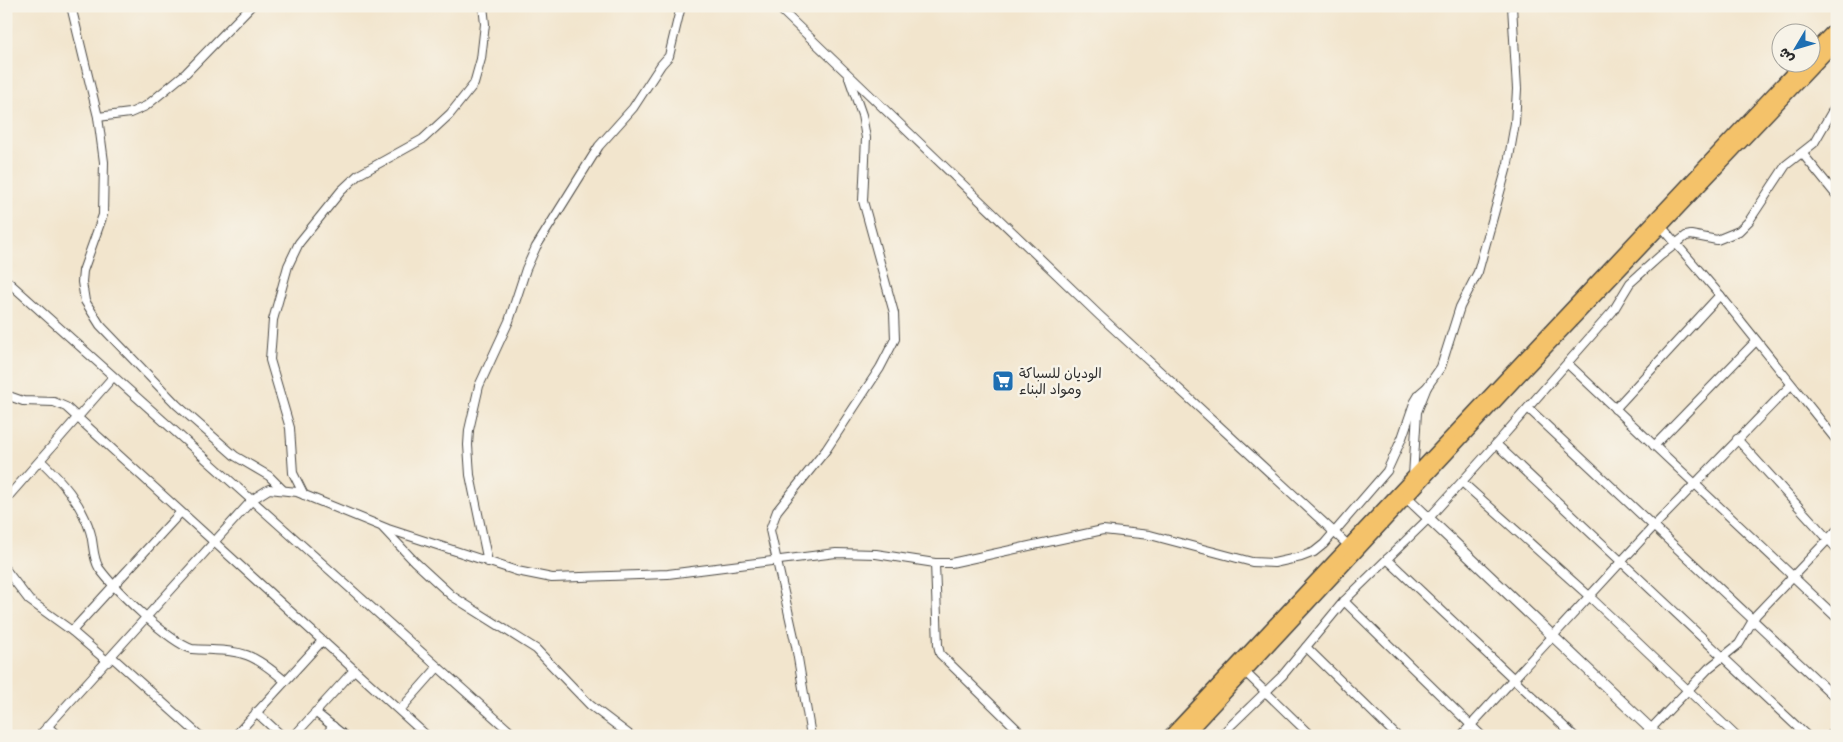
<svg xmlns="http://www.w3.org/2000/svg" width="1843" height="742" viewBox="0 0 1843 742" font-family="'Balsamiq Sans','Playpen Sans Arabic',sans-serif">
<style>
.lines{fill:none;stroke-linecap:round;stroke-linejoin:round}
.minor-casing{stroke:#494743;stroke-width:10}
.tertiary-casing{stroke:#494743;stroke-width:12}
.trunk-casing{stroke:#494743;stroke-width:15}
.minor{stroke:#fff;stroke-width:8}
.tertiary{stroke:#fff;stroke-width:10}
.trunk{stroke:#f4c26a;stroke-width:12}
.labels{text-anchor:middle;stroke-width:5;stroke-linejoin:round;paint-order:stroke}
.poi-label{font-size:14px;fill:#2b2b2b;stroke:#f7f3e8;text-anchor:start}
</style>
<rect width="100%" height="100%" fill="#f7f3e8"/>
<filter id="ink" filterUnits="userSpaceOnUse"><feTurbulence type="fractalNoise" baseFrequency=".02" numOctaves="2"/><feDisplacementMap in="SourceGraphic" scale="10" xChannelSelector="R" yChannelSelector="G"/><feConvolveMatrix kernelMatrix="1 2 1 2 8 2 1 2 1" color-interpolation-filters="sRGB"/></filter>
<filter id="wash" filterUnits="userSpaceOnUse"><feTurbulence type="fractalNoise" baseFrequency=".0096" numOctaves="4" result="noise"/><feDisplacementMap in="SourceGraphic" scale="20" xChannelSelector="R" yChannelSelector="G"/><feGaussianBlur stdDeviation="1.12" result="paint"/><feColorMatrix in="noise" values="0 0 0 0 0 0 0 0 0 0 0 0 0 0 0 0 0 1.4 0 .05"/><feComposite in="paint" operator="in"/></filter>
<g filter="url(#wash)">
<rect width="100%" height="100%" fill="#f2e5cd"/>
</g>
<g filter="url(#ink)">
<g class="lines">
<g class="minor-casing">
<g id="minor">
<polyline points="71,6 98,117 104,162 103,215 83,271 82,282 85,301 100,325 177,405 235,456 269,476 282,489"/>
<polyline points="777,6 1100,316 1348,545"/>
<polyline points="98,117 130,113 146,106 186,73 251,6"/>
<polyline points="1802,153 1837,196"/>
<polyline points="1661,226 1720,295 1837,441"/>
<polyline points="6,280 515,736"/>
<polyline points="1568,364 1837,618"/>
<polyline points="6,395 23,401 54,402 66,407 427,736"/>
<polyline points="1528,408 1837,699"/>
<polyline points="1615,409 1720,295"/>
<polyline points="1737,439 1837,549"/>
<polyline points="1496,444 1807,736"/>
<polyline points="1654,446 1756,341"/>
<path d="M41,461C62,481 81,503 90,531C94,543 92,556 99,568C114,589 169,642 192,649C241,652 247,648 285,681"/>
<polyline points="1413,476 1417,412 1427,387 1441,367 1460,307 1478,272 1508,163 1515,123 1517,89 1512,6"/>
<polyline points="1462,482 1589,596 1736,736"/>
<polyline points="304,495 293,473 290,428 270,360 273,320 288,266 299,243 341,191 358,175 423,139 450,114 474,84 481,59 485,24 483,6"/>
<polyline points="6,499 113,377"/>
<polyline points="383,528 414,561 452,596 536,649 590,705 631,736"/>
<polyline points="1387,559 1574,736"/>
<polyline points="488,562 470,475 468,445 469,430 479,386 509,321 526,269 536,247 599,146 633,108 661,65 669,56 681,6"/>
<polyline points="935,563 938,645 940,654 1024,736"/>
<polyline points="6,570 29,600 72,631 108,662"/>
<polyline points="1344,601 1482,736"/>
<polyline points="72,631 180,513"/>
<polyline points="1306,647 1397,736"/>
<polyline points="112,657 200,736"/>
<polyline points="1244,671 1311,736"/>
<polyline points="400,710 438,667"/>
<polyline points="256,712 282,736"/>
<polyline points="315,712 345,736"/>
<polyline points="47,726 58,736"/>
<polyline points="39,736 253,499 269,489 297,492 388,529 517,571 552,578 668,574 836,553 876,554 935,563 951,563 1103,530 1150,535 1252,562 1274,563 1301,557 1314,552 1324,544 1387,471 1402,438 1414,403 1420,393 1427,387"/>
<polyline points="235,736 322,641"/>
<polyline points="294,736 354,670"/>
<polyline points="325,736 333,726"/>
<polyline points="811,736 796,646 770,530 777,511 826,450 880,368 895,339 894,313 863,201 866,138 862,115 849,78"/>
<polyline points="1220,736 1282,676 1344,601 1429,518 1496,444 1613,311 1630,283 1660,256 1686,236 1691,235 1717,240 1739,231 1749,221 1786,165 1814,143 1837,103"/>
<polyline points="1461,736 1654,526 1791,385"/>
<polyline points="1644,736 1709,668 1739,644 1756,615 1837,530"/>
<polyline points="1830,736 1837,729"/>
</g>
</g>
<g class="tertiary-casing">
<polyline id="tertiary" points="1401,492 1658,736"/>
</g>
<g class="trunk-casing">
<g id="trunk">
<polyline points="1810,55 1837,27"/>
<polyline points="1170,736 1803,62"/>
<polyline points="1185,736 1519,376 1837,41"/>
</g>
</g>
<use href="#minor" class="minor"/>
<use href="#tertiary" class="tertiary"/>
<use href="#trunk" class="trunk"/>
</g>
</g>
<defs>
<g id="supermarket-square" transform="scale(1.125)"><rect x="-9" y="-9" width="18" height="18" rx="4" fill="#1f6fb2" stroke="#f7f3e8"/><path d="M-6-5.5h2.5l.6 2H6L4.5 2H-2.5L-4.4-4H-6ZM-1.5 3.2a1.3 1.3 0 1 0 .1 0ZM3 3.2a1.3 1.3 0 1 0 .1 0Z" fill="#fff"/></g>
</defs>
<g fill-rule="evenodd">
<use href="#supermarket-square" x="1003" y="381"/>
</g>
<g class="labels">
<g class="poi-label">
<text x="1019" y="378">الوديان للسباكة<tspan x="1019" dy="16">ومواد البناء</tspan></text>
</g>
</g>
<rect width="1843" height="742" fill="none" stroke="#f7f3e8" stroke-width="25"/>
<g transform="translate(1796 48) rotate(232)"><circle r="24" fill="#f7f3e8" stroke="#a5a39c"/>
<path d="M0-4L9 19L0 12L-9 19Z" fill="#1f6fb2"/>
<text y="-8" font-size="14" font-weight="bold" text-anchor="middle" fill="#2b2b2b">ش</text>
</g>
</svg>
